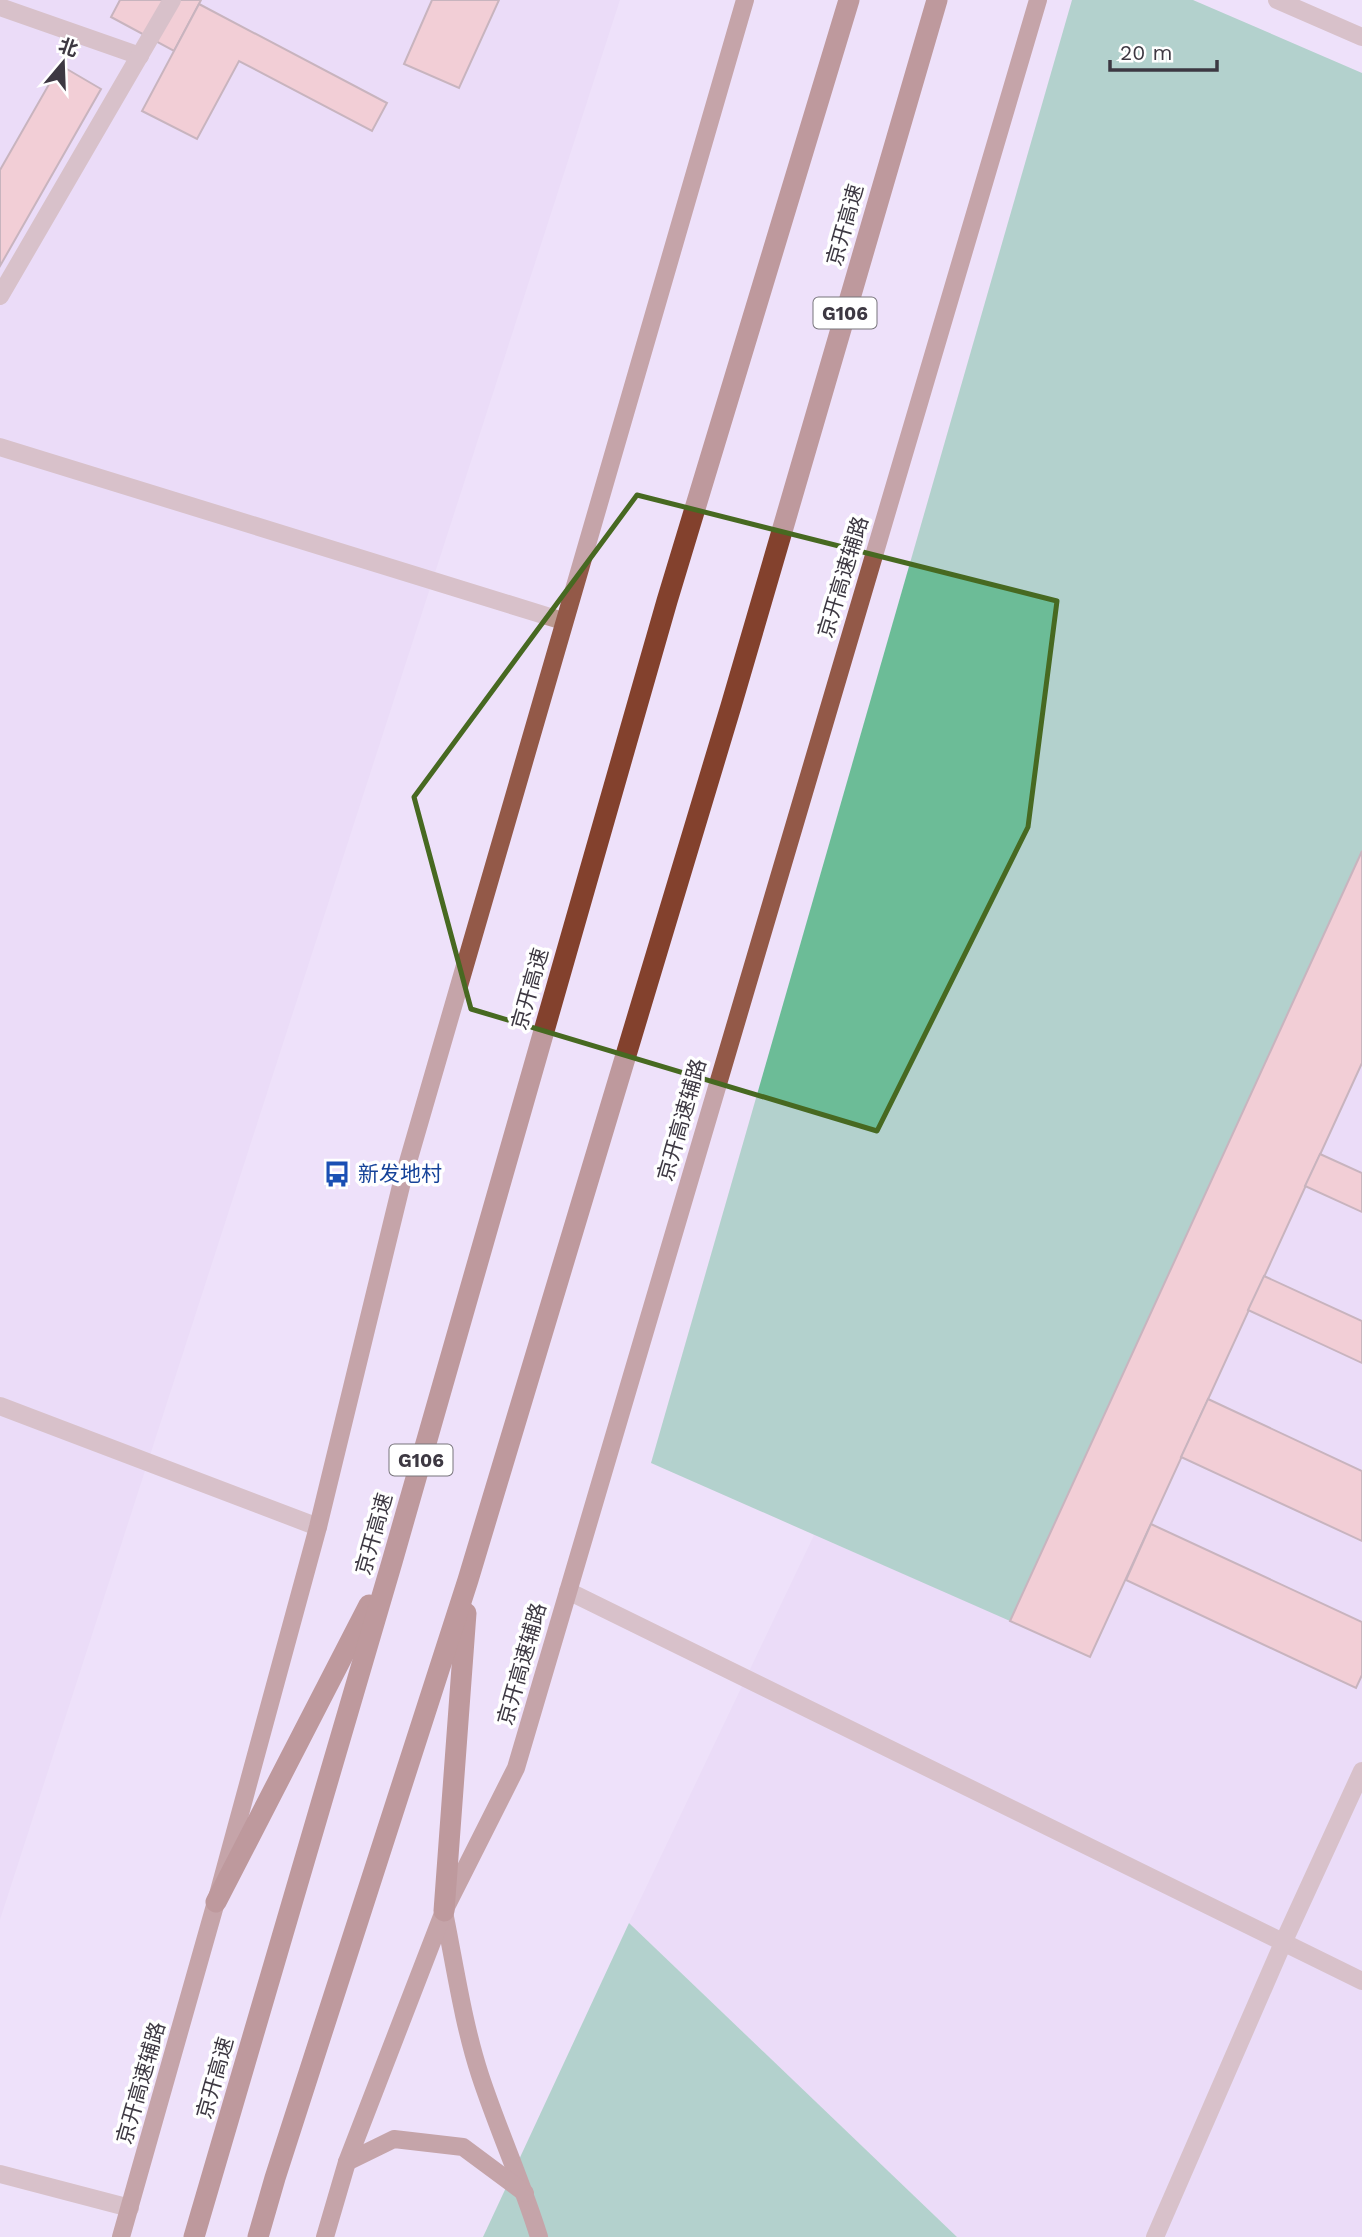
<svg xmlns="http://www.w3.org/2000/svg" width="1362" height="2237" viewBox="0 0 1362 2237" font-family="'Work Sans','Noto Sans SC',sans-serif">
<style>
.built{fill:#e6d6f6}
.forest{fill:#6cbc97}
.building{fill:#f5b5ab;stroke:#997c77;stroke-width:2}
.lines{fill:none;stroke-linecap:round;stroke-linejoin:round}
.minor{stroke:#bc9a90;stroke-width:18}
.major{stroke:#935948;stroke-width:18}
.highway{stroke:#83412d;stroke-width:21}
.marked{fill:none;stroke:#476921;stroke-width:5;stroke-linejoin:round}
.labels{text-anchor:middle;stroke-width:7;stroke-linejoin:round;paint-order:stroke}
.shield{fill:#fff;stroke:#77747b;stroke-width:2}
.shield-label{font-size:19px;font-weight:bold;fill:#3d3842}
.street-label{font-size:21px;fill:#3d3842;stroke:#fff}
.transit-label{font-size:21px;fill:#164399;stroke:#fff;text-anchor:start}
</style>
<rect width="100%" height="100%" fill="#eee1fa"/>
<g class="built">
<polygon points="0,0 620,0 0,1920"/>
<polygon points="1362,851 1362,2237 957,2237 629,1923 814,1535 1011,1620"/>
</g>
<g class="forest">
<polygon points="1072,0 1193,0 1362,73 1362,851 1010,1621 651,1463"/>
<polygon points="629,1923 957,2237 483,2237"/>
</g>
<g class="building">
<polygon points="120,0 201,0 174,51 111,17"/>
<polygon points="432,0 499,0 459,88 404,64"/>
<polygon points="199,4 387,103 372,131 239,61 197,139 142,111"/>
<polygon points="60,65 101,89 0,266 0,170"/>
<polygon points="1362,851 1362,1063 1090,1657 1010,1621"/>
<polygon points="1320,1154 1362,1173 1362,1212 1305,1186"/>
<polygon points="1264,1276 1362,1321 1362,1363 1248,1310"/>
<polygon points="1208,1399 1362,1471 1362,1541 1181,1457"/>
<polygon points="1151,1524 1362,1622 1362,1675 1356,1688 1126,1580"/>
</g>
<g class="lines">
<g class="minor">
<polyline points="1277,0 1362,37"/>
<polyline points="0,7 140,56"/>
<polyline points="0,296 172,0"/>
<polyline points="0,447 563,621"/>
<polyline points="0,1406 318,1527"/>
<polyline points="568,1591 1362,1981"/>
<polyline points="0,2174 130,2208"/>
<polyline points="1155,2237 1283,1943 1362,1771"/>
</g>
<g class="major">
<path d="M444,1912C455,1966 463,2023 480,2075C498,2130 522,2182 539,2237"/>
<polyline points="347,2162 394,2139 463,2147 525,2193"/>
<polyline points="121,2237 216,1902 318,1527 401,1186 745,0"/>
<polyline points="325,2237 347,2162 444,1911 516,1768 1038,0"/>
</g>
<g class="highway">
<polyline points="216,1902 369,1605"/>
<polyline points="444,1911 466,1613"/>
<polyline points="194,2237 392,1562 667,601 849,0"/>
<polyline points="258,2237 275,2178 468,1580 731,706 937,0"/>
</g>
</g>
<path d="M0 0H1362V2237H0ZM637,495L1057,601L1028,827L877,1131L471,1009L414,797Z" fill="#eee1fa" fill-opacity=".55" fill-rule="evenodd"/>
<path class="marked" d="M637,495L1057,601L1028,827L877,1131L471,1009L414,797Z"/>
<defs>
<g id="bus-bare" transform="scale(2.1)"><path d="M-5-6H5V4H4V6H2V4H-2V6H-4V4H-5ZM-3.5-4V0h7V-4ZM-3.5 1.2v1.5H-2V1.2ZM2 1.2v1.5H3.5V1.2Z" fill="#1a4fb4" stroke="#fff" stroke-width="2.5" paint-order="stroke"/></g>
</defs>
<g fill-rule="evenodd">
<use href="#bus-bare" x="337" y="1174"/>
</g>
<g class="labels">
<g class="shield">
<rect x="813.5" y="297.5" width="63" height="31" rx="5"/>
<rect x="389.5" y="1444.5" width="63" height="31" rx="5"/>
</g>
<g class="shield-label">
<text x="845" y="320">G106</text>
<text x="421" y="1467">G106</text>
</g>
<g class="street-label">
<text transform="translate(845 225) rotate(-74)" y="7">京开高速</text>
<text transform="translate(843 577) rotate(-73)" y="7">京开高速辅路</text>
<text transform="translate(530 989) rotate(-74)" y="7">京开高速</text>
<text transform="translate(682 1120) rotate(-74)" y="7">京开高速辅路</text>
<text transform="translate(374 1534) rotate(-74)" y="7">京开高速</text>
<text transform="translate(522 1664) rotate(-74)" y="7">京开高速辅路</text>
<text transform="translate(215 2078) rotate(-74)" y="7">京开高速</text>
<text transform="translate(141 2083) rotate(-74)" y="7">京开高速辅路</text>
</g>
<g class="transit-label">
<text x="358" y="1181">新发地村</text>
</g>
</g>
<g transform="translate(63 63) rotate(19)" stroke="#ffffff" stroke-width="5" paint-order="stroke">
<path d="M0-5L12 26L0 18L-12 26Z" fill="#3d3842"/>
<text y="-10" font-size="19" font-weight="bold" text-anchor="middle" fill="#3d3842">北</text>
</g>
<path d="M1110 60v10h107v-10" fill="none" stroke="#3d3842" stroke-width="3.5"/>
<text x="1120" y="60" font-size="21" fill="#3d3842" stroke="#ffffff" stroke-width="5" paint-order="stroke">20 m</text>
</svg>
